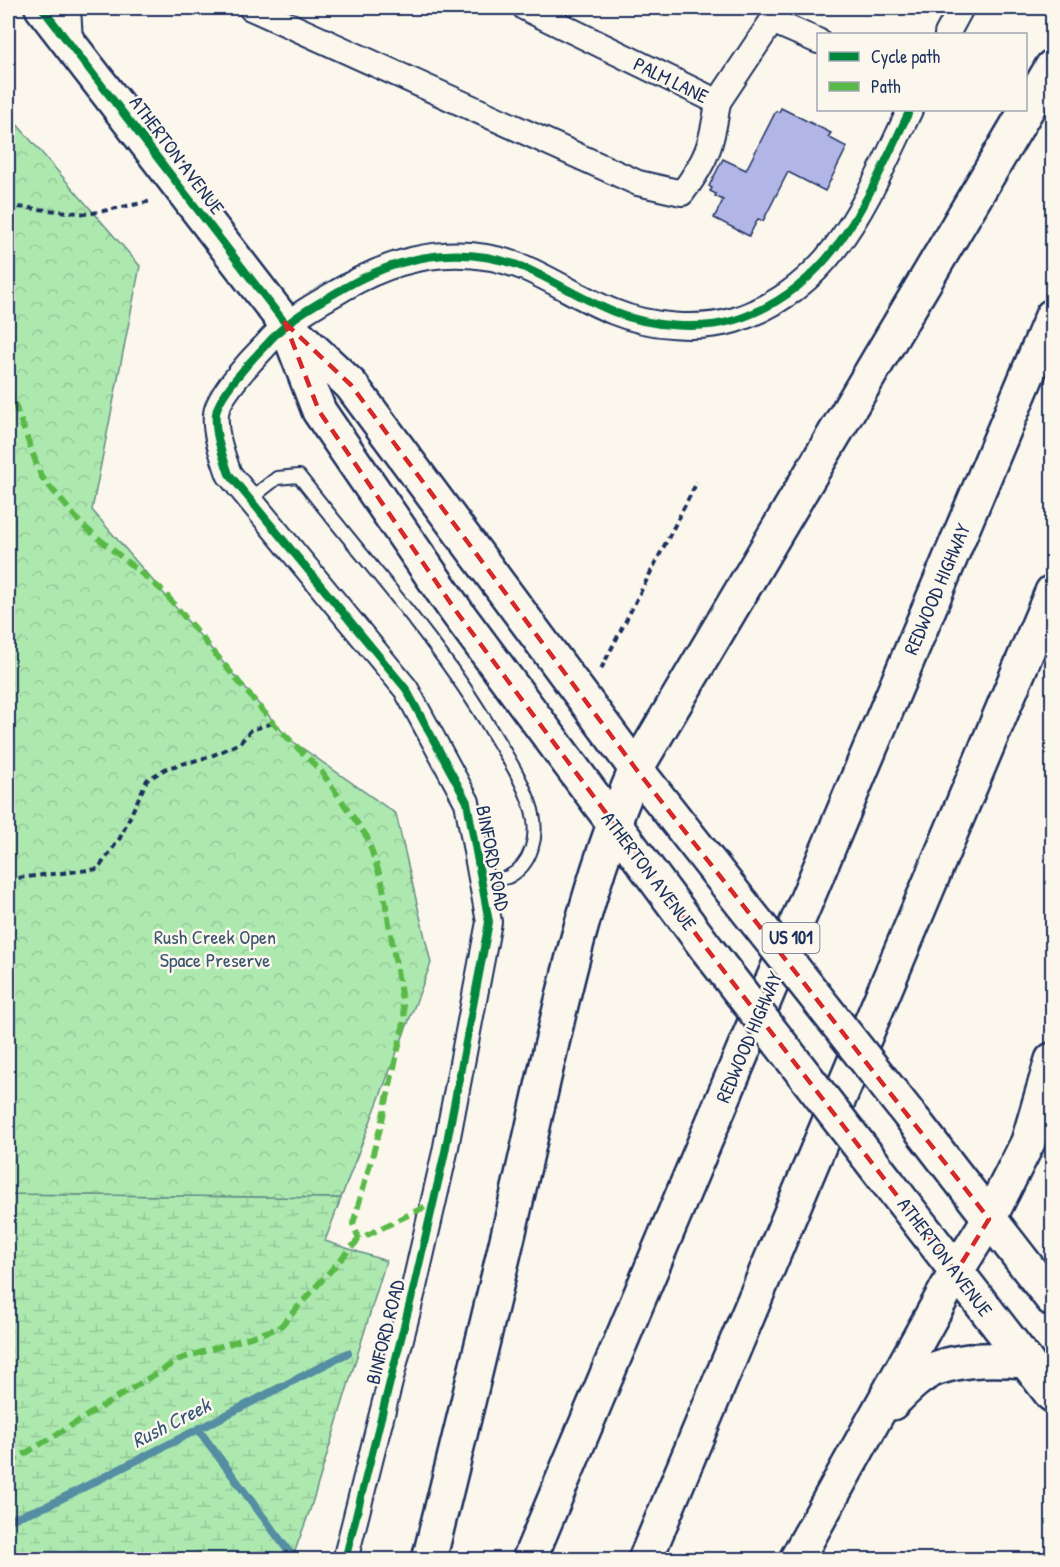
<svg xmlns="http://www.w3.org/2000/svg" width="1060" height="1567" viewBox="0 0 1060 1567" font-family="'Patrick Hand',sans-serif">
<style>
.wetland{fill:url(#wetland-marsh);stroke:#648c86;stroke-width:1.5}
.park{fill:url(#park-crowns);stroke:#648c86;stroke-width:1.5}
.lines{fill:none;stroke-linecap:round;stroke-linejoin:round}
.stream{stroke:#548da2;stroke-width:8}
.building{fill:#b1b6e7;stroke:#1b2f5e;stroke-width:1.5}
.lane-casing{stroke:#1b2f5e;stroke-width:16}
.street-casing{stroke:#1b2f5e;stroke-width:28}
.secondary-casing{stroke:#1b2f5e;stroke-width:38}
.highway-casing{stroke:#1b2f5e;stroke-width:38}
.path{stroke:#1b2f5e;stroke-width:4;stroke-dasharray:6 4.5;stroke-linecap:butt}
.lane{stroke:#fbf7ec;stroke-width:12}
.street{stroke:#fbf7ec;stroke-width:24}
.secondary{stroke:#fbf7ec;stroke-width:33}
.highway{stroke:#fbf7ec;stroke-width:33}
.secondary-bridge-casing{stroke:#1b2f5e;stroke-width:38;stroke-linecap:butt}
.secondary-bridge{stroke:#fbf7ec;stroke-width:33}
.quiet{stroke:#58b947;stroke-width:6;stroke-dasharray:12 6;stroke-linecap:butt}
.cycleway-casing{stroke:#fbf7ec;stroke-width:11}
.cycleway{stroke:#00873e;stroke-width:8}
.marked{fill:none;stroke:#d62828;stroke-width:4.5;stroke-dasharray:12 8;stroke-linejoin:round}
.labels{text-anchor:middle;stroke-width:5;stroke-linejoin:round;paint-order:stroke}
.shield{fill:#fbf7ec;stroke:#5e6b89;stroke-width:1.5}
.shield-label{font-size:18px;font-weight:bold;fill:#1b2f5e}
.street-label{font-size:20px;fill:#1b2f5e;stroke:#fbf7ec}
.park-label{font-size:20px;fill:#38546e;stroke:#fbf7ec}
.water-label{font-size:21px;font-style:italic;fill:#33567a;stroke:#fbf7ec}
</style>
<defs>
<pattern id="wetland-marsh" width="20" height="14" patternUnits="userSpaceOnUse" patternTransform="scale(1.5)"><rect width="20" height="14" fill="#ade9af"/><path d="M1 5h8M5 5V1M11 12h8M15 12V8" fill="none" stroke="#94c899"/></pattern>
<pattern id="park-crowns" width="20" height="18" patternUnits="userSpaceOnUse" patternTransform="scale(1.5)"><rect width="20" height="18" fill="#ade9af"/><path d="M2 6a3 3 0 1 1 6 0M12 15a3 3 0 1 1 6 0" fill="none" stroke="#94c899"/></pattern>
</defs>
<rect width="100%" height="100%" fill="#fbf7ec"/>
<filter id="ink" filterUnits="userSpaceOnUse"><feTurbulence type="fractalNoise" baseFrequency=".0167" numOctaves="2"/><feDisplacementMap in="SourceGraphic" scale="12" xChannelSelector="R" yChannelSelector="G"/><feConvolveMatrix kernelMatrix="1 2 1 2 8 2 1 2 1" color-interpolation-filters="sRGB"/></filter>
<g filter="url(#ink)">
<polygon class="wetland" points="8,1194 341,1198 325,1241 386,1261 310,1510 292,1559 8,1560"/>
<polygon class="park" points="8,114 140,266 92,510 288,738 396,814 431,963 341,1198 8,1194"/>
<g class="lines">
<g class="stream">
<polyline points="198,1429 295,1560"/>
<polyline points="8,1520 47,1506 348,1353"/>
</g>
</g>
<polygon class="building" points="781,108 831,133 828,137 847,147 825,191 788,172 763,221 758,219 749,236 714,218 723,200 715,196 716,194 710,191 712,188 709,186 723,159 746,170 776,111 779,112"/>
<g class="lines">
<g class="lane-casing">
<g id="lane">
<polyline points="74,8 76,40"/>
<path d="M250,499L277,478L299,476C365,561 439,641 493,733C508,758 524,783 532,810C539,835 532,865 508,877C501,880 488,878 481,879"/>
</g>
</g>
<g class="street-casing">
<g id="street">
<path d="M251,8L638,183L682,193C708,159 712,143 718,102"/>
<polyline points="525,8 718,102 772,21 776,8"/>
<polyline points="772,21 818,41"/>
<polyline points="947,34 961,8"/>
<path d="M345,1560L413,1291L445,1152L489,922L467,802L406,689L229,474C223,456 214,434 216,414C217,397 252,359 265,346C290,317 312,307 344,288C401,255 462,243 525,268C555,281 583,300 614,312C648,326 699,331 735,320C835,288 868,196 910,110"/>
</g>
</g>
<g class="secondary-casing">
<g id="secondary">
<polyline points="42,8 285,323 351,385 636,769 732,891"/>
<polyline points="288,330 319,411 456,611 707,949"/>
<polyline points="915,1122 1052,1299"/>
<polyline points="889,1184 1052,1395"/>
</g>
</g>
<g class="highway-casing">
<g id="highway">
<path d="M892,1403C905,1390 920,1374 937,1368C966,1358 997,1359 1026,1361"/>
<path d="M429,1560C462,1427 495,1295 525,1162C555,1030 582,893 636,769L1052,67"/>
<polyline points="529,1560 1052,316"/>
<polyline points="645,1560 1052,592"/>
<polyline points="796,1560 956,1272 989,1219 1028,1142 1052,1060"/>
</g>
</g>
<g class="path">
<polyline points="8,206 88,214 152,201"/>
<polyline points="601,669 697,482"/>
<polyline points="8,879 98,869 120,838 147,780 167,768 209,757 240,743 251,730 273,723"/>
</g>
<use href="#lane" class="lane"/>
<use href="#street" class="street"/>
<use href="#secondary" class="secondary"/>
<use href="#highway" class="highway"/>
<g class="secondary-bridge-casing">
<g id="secondary-bridge">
<polyline points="732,891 915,1122"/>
<polyline points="707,949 889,1184"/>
</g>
</g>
<use href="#secondary-bridge" class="secondary-bridge"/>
<g class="quiet">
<polyline points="8,386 41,476 82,525 163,591 273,723 321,771 367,837 382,882 405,1018 381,1125 353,1224 359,1239"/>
<polyline points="8,1464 180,1359 279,1328 359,1239 433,1203"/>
</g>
<g class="cycleway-casing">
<g id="cycleway">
<polyline points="42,8 285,323"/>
<path d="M345,1560L413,1291L445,1152L489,922L467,802L406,689L229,474C223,456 214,434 216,414C217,397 252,359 265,346C290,317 312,307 344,288C401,255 462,243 525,268C555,281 583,300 614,312C648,326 699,331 735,320C835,288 868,196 910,110"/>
</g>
</g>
<use href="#cycleway" class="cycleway"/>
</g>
</g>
<path class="marked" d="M285,323L351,385L636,769L989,1219L956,1272L707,949L456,611L319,411Z"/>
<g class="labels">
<rect class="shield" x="762.5" y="923" width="57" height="30" rx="4.5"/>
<g class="shield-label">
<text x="791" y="944">US 101</text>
</g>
<g class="street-label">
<text transform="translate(671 80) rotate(26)" y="7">PALM LANE</text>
<text transform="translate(177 155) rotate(53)" y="7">ATHERTON AVENUE</text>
<text transform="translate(937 589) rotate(-67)" y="7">REDWOOD HIGHWAY</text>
<text transform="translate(493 858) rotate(79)" y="7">BINFORD ROAD</text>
<text transform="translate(649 871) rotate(53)" y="7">ATHERTON AVENUE</text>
<text transform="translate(749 1037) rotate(-67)" y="7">REDWOOD HIGHWAY</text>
<text transform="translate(945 1257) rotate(53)" y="7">ATHERTON AVENUE</text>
<text transform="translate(385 1332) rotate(-76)" y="7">BINFORD ROAD</text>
</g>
<g class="park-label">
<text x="215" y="944">Rush Creek Open<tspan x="215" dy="23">Space Preserve</tspan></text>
</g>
<g class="water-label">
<text transform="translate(171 1423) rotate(-27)" y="7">Rush Creek</text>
</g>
</g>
<rect width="1060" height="1567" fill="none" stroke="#fbf7ec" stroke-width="30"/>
<rect x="15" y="15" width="1030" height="1537" fill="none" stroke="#1b2f5e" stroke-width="2" filter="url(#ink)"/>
<rect x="817" y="33" width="210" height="78" fill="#fbf7ec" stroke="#a1a7b3" stroke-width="1.5"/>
<rect x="829" y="52" width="30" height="9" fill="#00873e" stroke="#a1a7b3" stroke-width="1.5"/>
<text x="871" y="63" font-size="18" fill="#1b2f5e">Cycle path</text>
<rect x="829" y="82" width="30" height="9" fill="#58b947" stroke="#a1a7b3" stroke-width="1.5"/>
<text x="871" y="93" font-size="18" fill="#1b2f5e">Path</text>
</svg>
